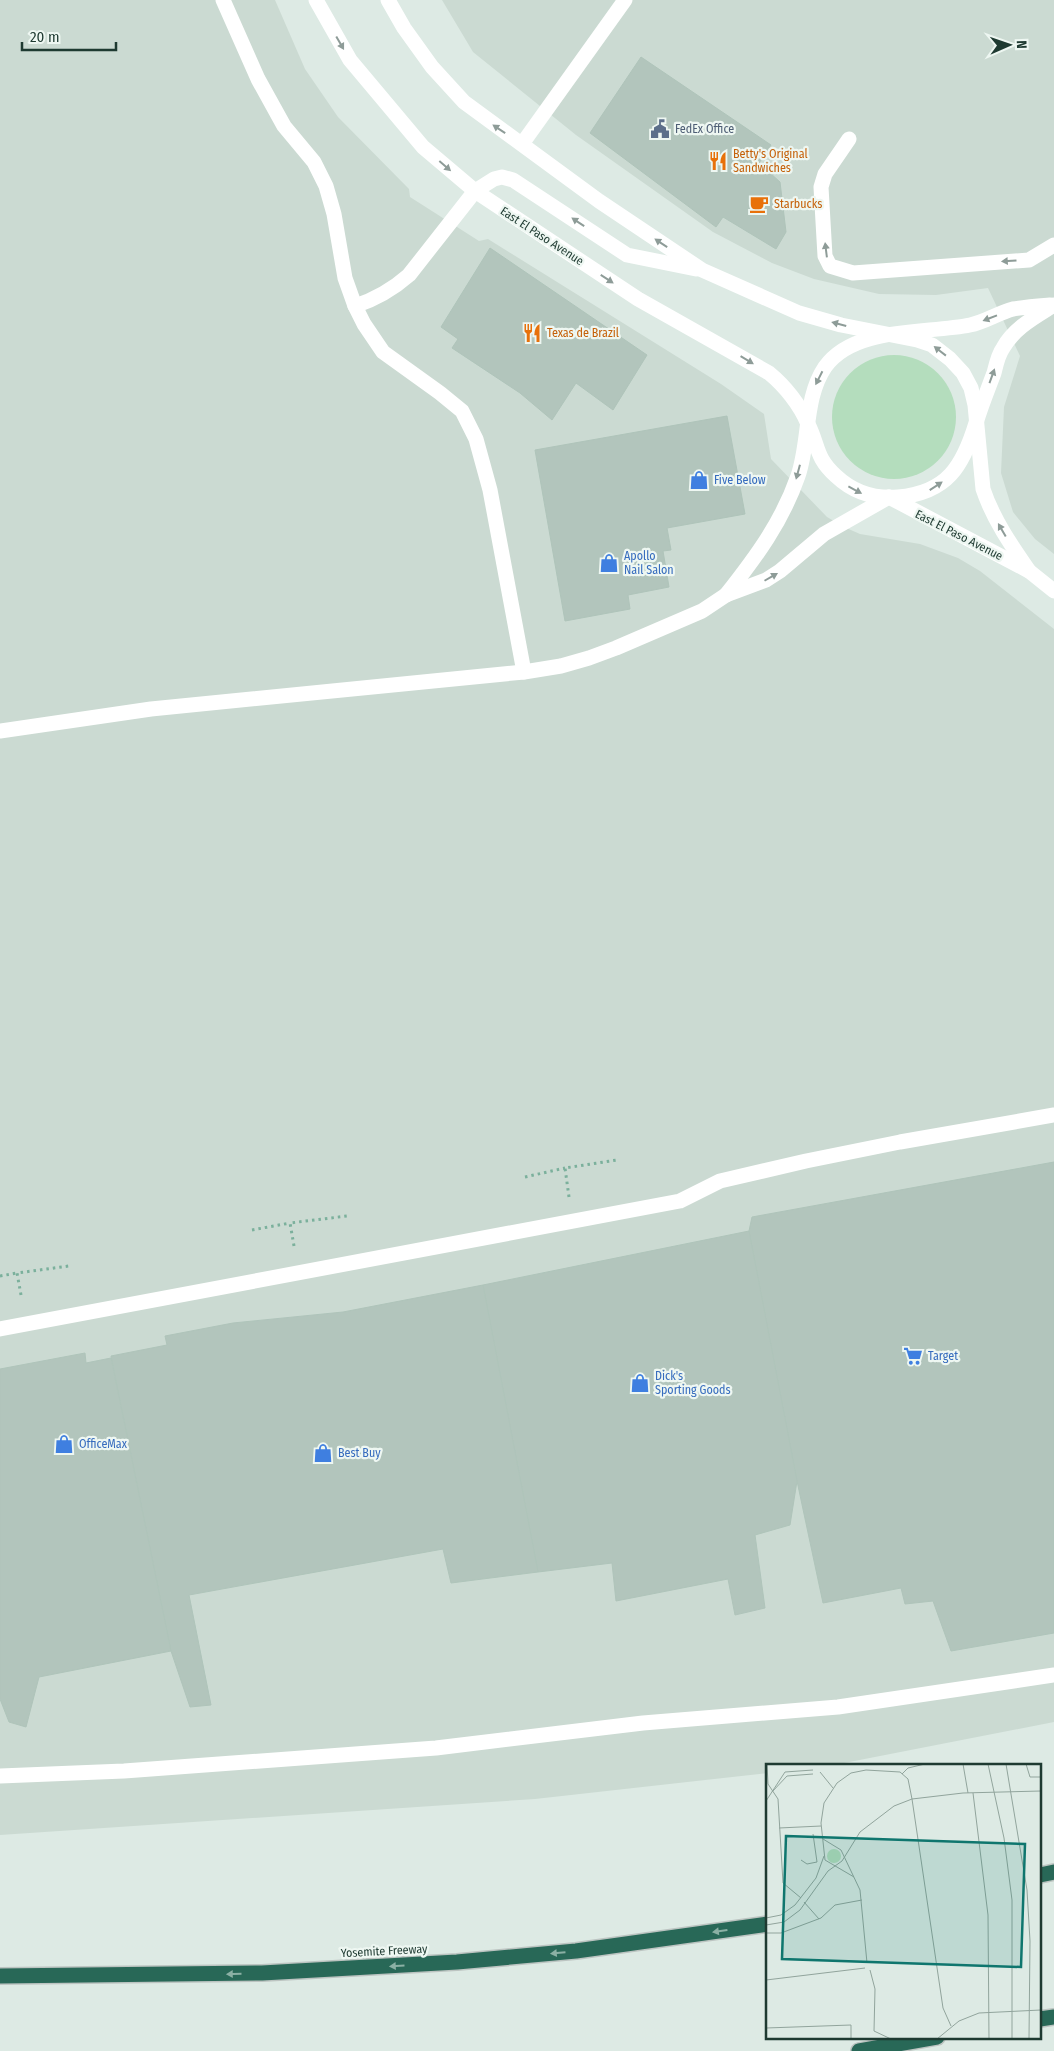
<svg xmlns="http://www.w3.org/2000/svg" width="1054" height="2051" viewBox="0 0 1054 2051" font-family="'Fira Sans Condensed',sans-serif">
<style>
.built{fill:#cbdad2}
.green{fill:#b4ddbd}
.building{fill:#b2c5bc;stroke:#afc4ba}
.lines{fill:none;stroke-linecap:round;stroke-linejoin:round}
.highway-casing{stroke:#bcc4c1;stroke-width:18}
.path{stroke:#7bb09c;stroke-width:3;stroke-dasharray:2.5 4;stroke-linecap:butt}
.minor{stroke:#fff;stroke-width:15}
.highway{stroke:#286857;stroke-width:15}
.oneway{fill:#8e9c98}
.oneway2{fill:#8bb0a4}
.labels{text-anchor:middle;stroke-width:4.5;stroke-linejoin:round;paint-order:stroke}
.service-label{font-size:12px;fill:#4e5e75;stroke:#eef7f2;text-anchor:start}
.food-label{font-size:12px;fill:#c56008;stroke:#eef7f2;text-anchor:start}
.street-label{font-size:12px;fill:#1e3a31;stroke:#eef7f2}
.shop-label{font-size:12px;fill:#366cbe;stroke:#eef7f2;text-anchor:start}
.inset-road{fill:none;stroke:#91a49c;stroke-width:1}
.view{fill:#0f766e;fill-opacity:0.15;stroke:#0f766e;stroke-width:2.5}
.inset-edge{fill:none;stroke:#1e3a31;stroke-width:2.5}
</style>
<rect width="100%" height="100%" fill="#ddeae4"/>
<g class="built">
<polygon points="0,0 275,0 305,69 338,117 409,189 410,197 479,241 488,239 721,384 764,414 771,459 827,517 844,527 860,534 920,544 958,558 980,571 1054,629 1054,1722 834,1765 768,1765 768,1773 535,1799 0,1835"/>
<polygon points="442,0 1054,0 1054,554 1035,539 1013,512 1001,473 1004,407 1020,356 988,288 936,295 879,294 814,279 772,263 713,232 576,135 473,52"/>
</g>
<circle class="green" cx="894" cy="417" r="62"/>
<g class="building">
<polygon points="641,57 771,145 759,163 780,182 786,232 776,249 723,217 716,227 590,133"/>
<polygon points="490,248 647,355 613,410 576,383 552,420 520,393 452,348 458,339 441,327"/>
<polygon points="727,416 745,514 667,528 671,550 663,551 669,587 628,595 630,609 565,621 535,450"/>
<polygon points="1054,1162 1054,1633 951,1651 933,1601 905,1604 901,1588 823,1603 797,1481 749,1231 752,1217"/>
<polygon points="749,1231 797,1481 790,1525 755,1535 765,1608 735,1615 728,1579 616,1601 612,1563 538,1572 483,1285"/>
<polygon points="483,1285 538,1572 451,1583 443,1549 189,1595 211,1705 190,1707 171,1651 111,1356 167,1345 165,1336 233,1323 343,1312"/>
<polygon points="85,1353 86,1363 111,1358 171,1651 39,1677 26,1727 9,1722 0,1699 0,1369"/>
</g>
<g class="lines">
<g class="highway-casing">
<g id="highway">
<polyline points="1040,1875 1054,1872"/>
<polyline points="0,1976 262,1973 457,1962 576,1951 768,1924"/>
<polyline points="1040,2019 1054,2017"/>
<polyline points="859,2051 937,2037"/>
</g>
</g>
<g class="path">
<polyline points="525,1177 565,1168"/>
<polyline points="569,1197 565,1168 617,1160"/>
<polyline points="252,1230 290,1223"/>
<polyline points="294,1246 290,1223 347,1216"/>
<polyline points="0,1276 17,1273"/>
<polyline points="21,1295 17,1273 69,1266"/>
</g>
<g class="minor">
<polyline points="223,0 258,79 284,126 314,162 326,186 334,214 345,278 355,306 364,324 383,352 440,393 462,411 476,439 490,490 524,672"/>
<path d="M316,0L350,60L423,147L475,191L638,299L769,373C785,386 800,405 808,424C819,446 815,457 836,476C854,493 874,499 898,497C947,493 963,466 976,423C981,406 988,389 994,373C996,365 998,355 1003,348C1014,328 1035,317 1054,305"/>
<path d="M388,0L404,28L432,67L464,102L599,201L702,270L799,313L841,325L917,340L932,345L950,359L963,373L971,388L975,405L983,489C993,519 1011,545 1029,571"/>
<polyline points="849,139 825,174 821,187 825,256 830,266 853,273 1029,260 1054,245"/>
<polyline points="522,144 625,0"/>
<path d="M355,306C376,299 392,290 409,275L475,191L494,179L502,177L513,180L627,255L696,269"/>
<polyline points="889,497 1029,571 1054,591"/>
<path d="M726,595C756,557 782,522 798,476C810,441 804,398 825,367C854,326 926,334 970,325C985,322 998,313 1013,309C1025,307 1038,306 1050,305"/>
<polyline points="0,731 151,709 524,672 561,666 589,658 616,648 702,611 726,595 766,580 780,571 824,534 889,497"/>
<polyline points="0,1329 680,1201 720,1181 806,1161 900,1142 1054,1115"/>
<polyline points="0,1776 124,1771 436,1748 643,1723 838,1707 1054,1675"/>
</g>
<use href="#highway" class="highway"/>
</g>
<defs><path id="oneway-solid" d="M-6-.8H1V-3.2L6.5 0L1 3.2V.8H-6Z" transform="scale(1.25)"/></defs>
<g class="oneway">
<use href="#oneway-solid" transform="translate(340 43) rotate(60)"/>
<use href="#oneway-solid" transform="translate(499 129) rotate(-146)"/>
<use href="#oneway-solid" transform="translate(445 166) rotate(41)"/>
<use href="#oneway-solid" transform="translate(578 222) rotate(-146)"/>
<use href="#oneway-solid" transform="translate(661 243) rotate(-146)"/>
<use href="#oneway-solid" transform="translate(826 250) rotate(-97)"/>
<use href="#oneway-solid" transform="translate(1009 261) rotate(176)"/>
<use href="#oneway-solid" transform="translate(607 279) rotate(33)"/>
<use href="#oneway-solid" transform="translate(990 318) rotate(159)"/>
<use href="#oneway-solid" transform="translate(839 324) rotate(-165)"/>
<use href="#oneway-solid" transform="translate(940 351) rotate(-142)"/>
<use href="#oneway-solid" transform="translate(747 360) rotate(31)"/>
<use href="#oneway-solid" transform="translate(992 376) rotate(-70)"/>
<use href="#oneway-solid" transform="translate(819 378) rotate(117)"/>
<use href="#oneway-solid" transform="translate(798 472) rotate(105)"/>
<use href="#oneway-solid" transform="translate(936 486) rotate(-33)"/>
<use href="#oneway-solid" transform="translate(855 490) rotate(28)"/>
<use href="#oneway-solid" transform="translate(1002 530) rotate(-120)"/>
<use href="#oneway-solid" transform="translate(771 577) rotate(-30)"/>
</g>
<g class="oneway2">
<use href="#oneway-solid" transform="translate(720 1931) rotate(172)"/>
<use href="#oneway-solid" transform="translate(558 1953) rotate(175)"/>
<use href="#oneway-solid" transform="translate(397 1966) rotate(177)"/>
<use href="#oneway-solid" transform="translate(234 1974) rotate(179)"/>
</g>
<defs>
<g id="civic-bare" transform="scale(1.5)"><path d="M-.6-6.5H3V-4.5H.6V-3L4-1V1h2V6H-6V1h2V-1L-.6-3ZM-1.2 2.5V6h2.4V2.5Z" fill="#5c6f8a" stroke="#eef7f2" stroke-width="2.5" paint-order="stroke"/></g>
<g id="restaurant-bare" transform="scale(1.5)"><path d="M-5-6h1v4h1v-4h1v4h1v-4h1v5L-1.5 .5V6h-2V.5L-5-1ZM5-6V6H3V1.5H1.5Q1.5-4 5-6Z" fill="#e8710a" stroke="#eef7f2" stroke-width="2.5" paint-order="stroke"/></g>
<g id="cafe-bare" transform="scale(1.5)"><path d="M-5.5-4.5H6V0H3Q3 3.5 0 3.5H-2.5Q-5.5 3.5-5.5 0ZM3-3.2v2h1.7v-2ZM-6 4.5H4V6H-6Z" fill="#e8710a" stroke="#eef7f2" stroke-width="2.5" paint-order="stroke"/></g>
<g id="shop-bare" transform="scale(1.5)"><path d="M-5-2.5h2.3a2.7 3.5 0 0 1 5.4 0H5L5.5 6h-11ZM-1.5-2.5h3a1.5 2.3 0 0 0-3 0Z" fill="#3f7fe0" stroke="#eef7f2" stroke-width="2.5" paint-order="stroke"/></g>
<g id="supermarket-bare" transform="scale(1.5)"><path d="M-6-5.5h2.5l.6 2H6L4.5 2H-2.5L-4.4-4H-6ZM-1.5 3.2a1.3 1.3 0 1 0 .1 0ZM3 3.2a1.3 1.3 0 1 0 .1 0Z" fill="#3f7fe0" stroke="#eef7f2" stroke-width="2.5" paint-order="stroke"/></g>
</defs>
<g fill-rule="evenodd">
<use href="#civic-bare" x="660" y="129"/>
<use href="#restaurant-bare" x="718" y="161"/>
<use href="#cafe-bare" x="759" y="204"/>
<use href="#restaurant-bare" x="532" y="333"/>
<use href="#shop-bare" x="699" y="480"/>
<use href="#shop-bare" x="609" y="563"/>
<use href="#supermarket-bare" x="913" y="1356"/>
<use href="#shop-bare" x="640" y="1383"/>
<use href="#shop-bare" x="64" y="1444"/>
<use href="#shop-bare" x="323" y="1453"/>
</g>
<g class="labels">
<g class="service-label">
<text x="675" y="133">FedEx Office</text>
</g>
<g class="food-label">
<text x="733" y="158">Betty's Original<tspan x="733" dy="14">Sandwiches</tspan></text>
<text x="774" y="208">Starbucks</text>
<text x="547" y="337">Texas de Brazil</text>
</g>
<g class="street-label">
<text transform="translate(542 236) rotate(33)" y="4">East El Paso Avenue</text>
<text transform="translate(959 535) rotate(27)" y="4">East El Paso Avenue</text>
<text transform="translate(384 1951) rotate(-3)" y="4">Yosemite Freeway</text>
</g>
<g class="shop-label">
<text x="714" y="484">Five Below</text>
<text x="624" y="560">Apollo<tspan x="624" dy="14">Nail Salon</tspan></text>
<text x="928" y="1360">Target</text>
<text x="655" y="1380">Dick's<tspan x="655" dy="14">Sporting Goods</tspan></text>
<text x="79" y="1448">OfficeMax</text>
<text x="338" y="1457">Best Buy</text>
</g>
</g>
<g transform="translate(766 1764)">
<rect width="275" height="275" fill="#ddeae4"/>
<path d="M61 92a7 7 0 1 1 14 0a7 7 0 1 1-14 0Z" fill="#b4ddbd"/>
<path class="inset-road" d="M1,0L2,20L12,35L17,119L35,134M197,0L202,29M222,0L238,74L246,136V275M240,0L261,126L264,177L263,275M260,0L264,13H275M54,8L67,24M136,10L142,4L159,0M6,28L21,12L47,10M207,29L222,151L223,275M0,37L19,8L47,6M13,64L55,62M57,75L75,86L94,126L101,199M35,96L41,100L51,98L47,70M88,113L59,96L55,59L58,39L71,19L85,9L100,6L134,8L142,15L146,35L177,244L185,262M38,138L53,155M0,154L15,151L29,141L50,114L58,92M0,161L18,158L34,146L62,107L76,97L94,68L128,42L146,35L197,29L275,27M0,169H15L55,154L69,141L96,136M104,206L109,225L108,267L125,275M0,216L99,204M0,264L85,261V275M171,275L193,257L213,249L275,246"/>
<path class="view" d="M20,72L259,80L255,203L16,195Z"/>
<rect width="275" height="275" class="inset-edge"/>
</g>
<g transform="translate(1009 45) rotate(88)" stroke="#eef7f2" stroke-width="4" paint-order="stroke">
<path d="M0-4L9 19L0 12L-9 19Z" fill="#1e3a31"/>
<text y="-8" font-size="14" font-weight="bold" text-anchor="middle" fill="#1e3a31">N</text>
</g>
<path d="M22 42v8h94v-8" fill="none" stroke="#1e3a31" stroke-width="2.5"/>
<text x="30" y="42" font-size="15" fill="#1e3a31" stroke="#eef7f2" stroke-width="4" paint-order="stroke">20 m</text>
</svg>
